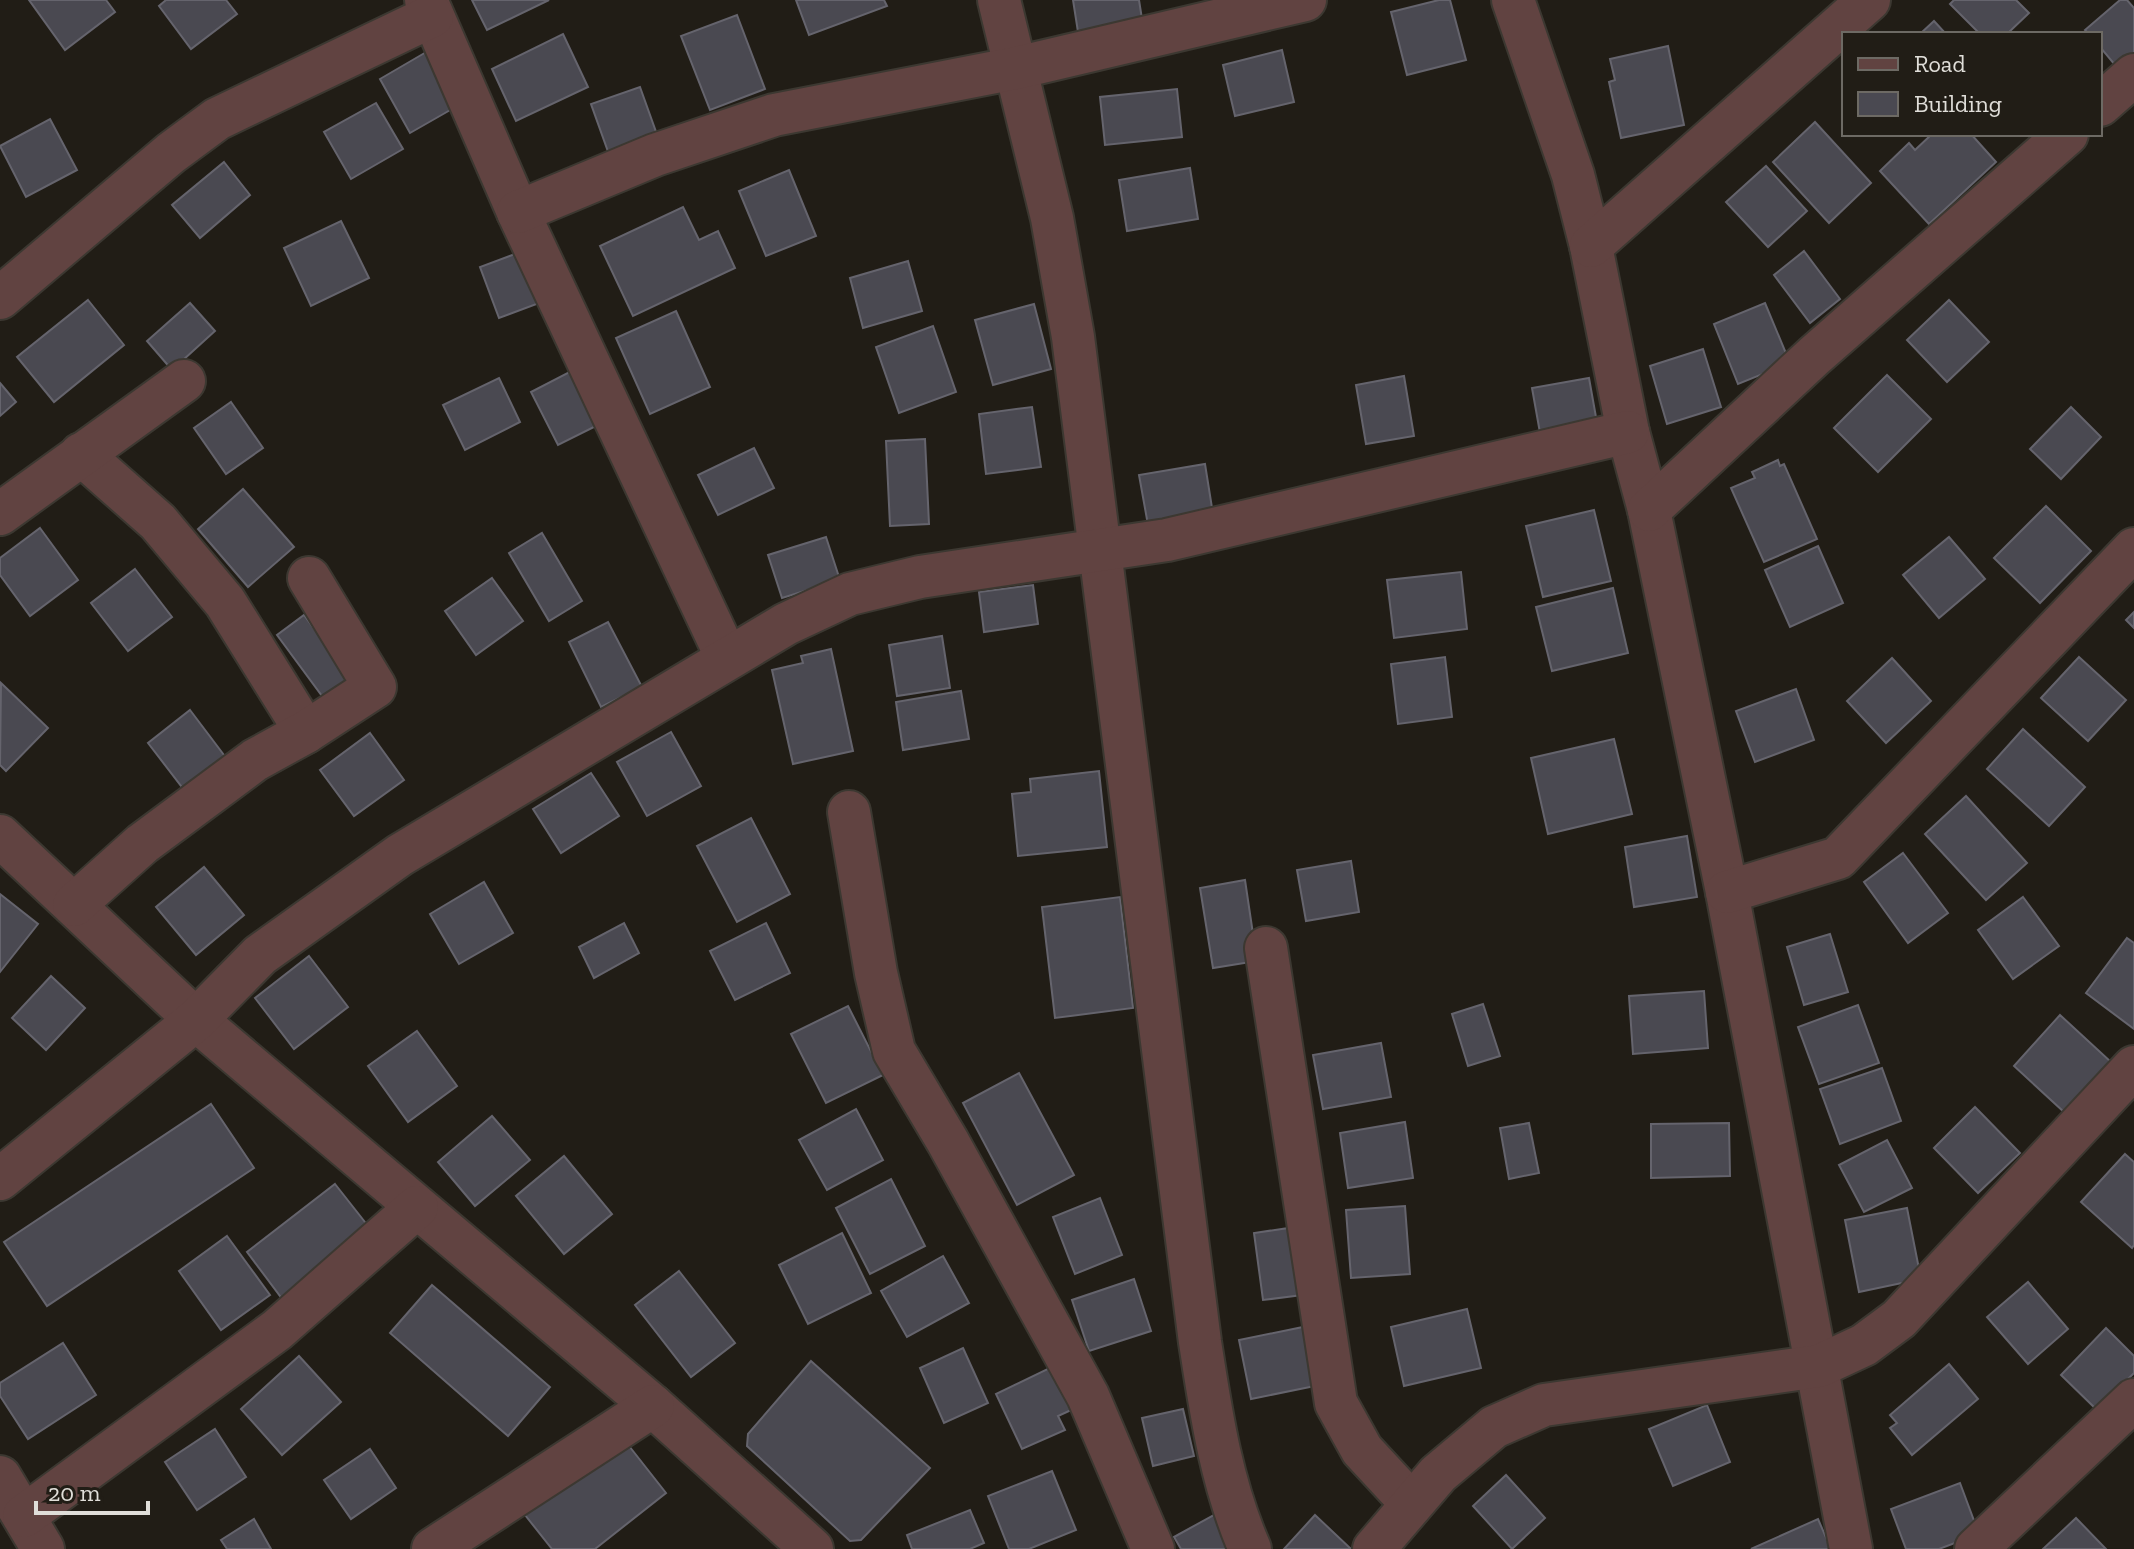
<svg xmlns="http://www.w3.org/2000/svg" width="2134" height="1549" viewBox="0 0 2134 1549" font-family="'Zilla Slab',serif">
<style>
.building{fill:#4a4951;stroke:#65646d;stroke-width:2}
.lines{fill:none;stroke-linecap:round;stroke-linejoin:round}
.minor-casing{stroke:#3c3831;stroke-width:46}
.minor{stroke:#614341;stroke-width:42}
</style>
<rect width="100%" height="100%" fill="#211d16"/>
<g class="building">
<polygon points="29,0 106,0 115,12 65,50"/>
<polygon points="166,0 226,0 237,14 191,49 159,6"/>
<polygon points="472,0 549,0 487,30"/>
<polygon points="796,0 884,0 887,6 809,35"/>
<polygon points="1073,0 1139,0 1142,19 1078,32"/>
<polygon points="1439,0 1450,0 1466,60 1407,75 1391,12"/>
<polygon points="1954,0 2016,0 2029,13 2007,34 1980,34 1950,4"/>
<polygon points="2120,0 2127,0 2134,8 2134,58 2120,71 2100,47 2100,34 2089,34 2085,30"/>
<polygon points="737,15 765,89 710,110 681,36"/>
<polygon points="1934,21 1946,34 1920,34"/>
<polygon points="563,34 588,87 516,121 492,69"/>
<polygon points="1668,46 1684,125 1621,138 1609,82 1615,80 1610,59"/>
<polygon points="1282,50 1294,102 1235,116 1223,65"/>
<polygon points="428,51 459,105 410,133 380,79"/>
<polygon points="640,87 660,143 611,160 591,104"/>
<polygon points="1177,89 1182,137 1105,145 1100,97"/>
<polygon points="376,103 403,149 351,179 324,132"/>
<polygon points="50,119 77,170 26,197 0,146"/>
<polygon points="1815,122 1871,183 1829,223 1773,162"/>
<polygon points="1932,134 1971,134 1996,162 1929,224 1880,171 1909,143 1915,150"/>
<polygon points="224,162 250,195 200,238 172,205"/>
<polygon points="1766,166 1807,211 1768,247 1726,202"/>
<polygon points="1190,168 1198,219 1127,231 1119,180"/>
<polygon points="789,170 816,236 766,256 739,191"/>
<polygon points="683,207 699,240 718,231 735,268 633,316 600,246"/>
<polygon points="341,221 369,278 311,306 284,248"/>
<polygon points="531,248 550,299 499,318 480,267"/>
<polygon points="1804,251 1840,299 1810,323 1774,275"/>
<polygon points="908,261 922,311 863,328 850,278"/>
<polygon points="88,300 124,345 54,402 17,357"/>
<polygon points="1949,300 1989,342 1947,382 1907,340"/>
<polygon points="190,303 215,331 172,370 147,341"/>
<polygon points="1765,303 1790,363 1738,384 1714,324"/>
<polygon points="1034,304 1051,369 993,385 975,320"/>
<polygon points="676,311 710,387 650,414 616,338"/>
<polygon points="933,326 956,392 899,413 876,347"/>
<polygon points="1703,349 1721,407 1667,424 1650,366"/>
<polygon points="583,365 610,419 558,445 531,392"/>
<polygon points="1887,375 1931,419 1878,472 1834,428"/>
<polygon points="1404,376 1414,436 1366,444 1356,385"/>
<polygon points="499,378 520,422 465,450 443,405"/>
<polygon points="1589,378 1599,434 1542,444 1532,388"/>
<polygon points="0,383 16,402 0,416"/>
<polygon points="231,402 263,448 226,474 194,428"/>
<polygon points="1032,407 1041,467 986,474 979,414"/>
<polygon points="2071,407 2101,437 2061,479 2030,449"/>
<polygon points="925,439 929,524 890,526 886,441"/>
<polygon points="754,448 774,488 718,515 698,475"/>
<polygon points="1778,460 1780,466 1784,464 1817,539 1764,562 1731,488 1755,478 1752,472"/>
<polygon points="1205,464 1213,514 1148,525 1139,475"/>
<polygon points="243,489 294,547 248,587 198,529"/>
<polygon points="2046,506 2091,551 2040,603 1994,558"/>
<polygon points="1594,510 1611,581 1543,597 1526,526"/>
<polygon points="40,528 78,580 30,616 0,575 0,558"/>
<polygon points="542,533 582,601 549,621 509,553"/>
<polygon points="826,537 840,580 782,598 768,555"/>
<polygon points="1949,537 1985,579 1939,618 1903,575"/>
<polygon points="1818,546 1843,603 1790,627 1765,570"/>
<polygon points="135,569 172,617 128,651 91,603"/>
<polygon points="1461,572 1467,629 1394,638 1387,580"/>
<polygon points="492,578 523,621 476,655 445,611"/>
<polygon points="1033,585 1038,624 984,632 979,592"/>
<polygon points="1613,588 1628,653 1552,671 1536,607"/>
<polygon points="2134,612 2134,628 2126,620"/>
<polygon points="304,615 352,680 325,700 277,635"/>
<polygon points="608,622 642,687 601,707 569,642"/>
<polygon points="942,636 950,688 897,696 889,645"/>
<polygon points="831,649 853,751 793,764 772,670 803,663 801,656"/>
<polygon points="1445,657 1452,717 1398,724 1391,664"/>
<polygon points="2079,657 2126,700 2088,741 2041,698"/>
<polygon points="1892,658 1931,701 1886,743 1847,701"/>
<polygon points="1,683 48,728 6,771 0,765"/>
<polygon points="1796,689 1814,740 1755,762 1736,711"/>
<polygon points="961,691 969,739 903,750 896,702"/>
<polygon points="190,710 230,763 188,795 148,743"/>
<polygon points="2023,729 2085,787 2049,826 1987,769"/>
<polygon points="671,732 701,786 647,816 617,762"/>
<polygon points="370,733 404,780 354,816 320,770"/>
<polygon points="1614,739 1632,814 1548,834 1531,758"/>
<polygon points="1099,771 1107,847 1018,856 1012,794 1031,792 1030,779"/>
<polygon points="591,773 619,816 561,853 533,809"/>
<polygon points="1966,796 2027,863 1986,900 1925,834"/>
<polygon points="751,818 790,894 737,922 697,846"/>
<polygon points="1687,836 1697,897 1634,907 1625,847"/>
<polygon points="1903,853 1948,913 1908,943 1864,882"/>
<polygon points="1351,861 1359,912 1306,921 1297,870"/>
<polygon points="204,867 244,915 196,955 156,907"/>
<polygon points="1245,880 1257,961 1213,968 1200,888"/>
<polygon points="484,882 513,933 459,964 430,914"/>
<polygon points="0,894 38,924 0,972"/>
<polygon points="1120,897 1133,1008 1055,1018 1042,907"/>
<polygon points="2023,897 2059,946 2013,979 1978,930"/>
<polygon points="624,923 639,953 594,978 579,947"/>
<polygon points="766,923 790,973 735,1000 710,951"/>
<polygon points="1830,934 1848,992 1804,1005 1787,947"/>
<polygon points="2127,938 2134,943 2134,1029 2086,993"/>
<polygon points="309,956 348,1007 294,1049 255,998"/>
<polygon points="51,976 85,1008 46,1050 12,1018"/>
<polygon points="1704,991 1708,1048 1633,1054 1629,996"/>
<polygon points="1483,1004 1500,1056 1468,1066 1452,1014"/>
<polygon points="1858,1005 1879,1063 1819,1084 1798,1027"/>
<polygon points="848,1006 883,1075 826,1103 791,1034"/>
<polygon points="2060,1015 2111,1062 2064,1112 2014,1066"/>
<polygon points="417,1031 457,1086 408,1122 368,1066"/>
<polygon points="1381,1043 1391,1097 1323,1109 1313,1055"/>
<polygon points="1882,1068 1901,1121 1840,1144 1820,1089"/>
<polygon points="1019,1073 1074,1175 1017,1205 963,1103"/>
<polygon points="211,1104 254,1168 47,1306 4,1242"/>
<polygon points="1975,1107 2020,1153 1978,1193 1934,1148"/>
<polygon points="856,1109 883,1160 827,1190 799,1140"/>
<polygon points="492,1116 530,1160 475,1206 438,1162"/>
<polygon points="1405,1122 1413,1178 1348,1188 1340,1133"/>
<polygon points="1529,1123 1539,1173 1509,1179 1500,1128"/>
<polygon points="1729,1123 1730,1176 1651,1178 1651,1124"/>
<polygon points="1887,1140 1912,1188 1864,1212 1839,1165"/>
<polygon points="2125,1154 2134,1162 2134,1245 2132,1248 2081,1202"/>
<polygon points="564,1156 612,1214 564,1254 516,1196"/>
<polygon points="891,1179 925,1246 870,1274 836,1208"/>
<polygon points="335,1184 372,1231 283,1300 247,1252"/>
<polygon points="1100,1198 1122,1255 1075,1274 1053,1217"/>
<polygon points="1405,1206 1410,1274 1351,1278 1346,1210"/>
<polygon points="1907,1208 1921,1279 1859,1292 1845,1220"/>
<polygon points="1302,1226 1311,1294 1263,1300 1254,1233"/>
<polygon points="842,1233 871,1293 808,1324 779,1265"/>
<polygon points="227,1236 270,1295 221,1330 179,1271"/>
<polygon points="943,1256 969,1303 907,1337 881,1291"/>
<polygon points="679,1271 735,1343 691,1377 635,1305"/>
<polygon points="1134,1279 1151,1331 1089,1351 1072,1300"/>
<polygon points="2028,1282 2068,1329 2028,1364 1987,1317"/>
<polygon points="432,1285 550,1387 508,1436 390,1333"/>
<polygon points="1467,1309 1481,1368 1404,1386 1391,1327"/>
<polygon points="1303,1327 1315,1386 1251,1399 1239,1340"/>
<polygon points="2106,1328 2134,1356 2134,1373 2097,1410 2061,1375"/>
<polygon points="63,1343 96,1395 28,1439 0,1396 0,1383"/>
<polygon points="963,1348 988,1403 944,1423 920,1368"/>
<polygon points="299,1356 341,1402 282,1455 241,1409"/>
<polygon points="811,1361 930,1468 861,1540 850,1541 747,1446 748,1434"/>
<polygon points="1060,1363 1080,1406 1058,1416 1065,1430 1022,1449 996,1394"/>
<polygon points="1949,1364 1978,1399 1912,1455 1890,1428 1897,1423 1890,1415"/>
<polygon points="1707,1405 1730,1462 1673,1486 1649,1429"/>
<polygon points="1183,1409 1194,1456 1153,1466 1142,1418"/>
<polygon points="215,1429 246,1477 197,1510 165,1462"/>
<polygon points="622,1437 666,1493 595,1549 552,1549 525,1515"/>
<polygon points="370,1449 396,1488 351,1519 324,1480"/>
<polygon points="1052,1471 1076,1530 1029,1549 1009,1549 988,1496"/>
<polygon points="1506,1475 1545,1518 1512,1549 1473,1506"/>
<polygon points="1960,1483 1979,1534 1939,1549 1906,1549 1891,1509"/>
<polygon points="970,1510 984,1543 970,1549 912,1549 907,1535"/>
<polygon points="1221,1511 1241,1549 1181,1549 1174,1537"/>
<polygon points="1315,1515 1351,1549 1284,1549"/>
<polygon points="2076,1518 2106,1549 2043,1549"/>
<polygon points="254,1519 271,1549 227,1549 221,1540"/>
<polygon points="1818,1519 1831,1549 1751,1549"/>
</g>
<g class="lines">
<g class="minor-casing">
<g id="minor">
<polyline points="426,0 518,212 727,658"/>
<path d="M999,0L1052,218L1073,337L1200,1342C1211,1413 1221,1483 1250,1549"/>
<polyline points="1513,0 1573,175 1591,246 1628,432 1649,510 1727,892 1851,1549"/>
<polyline points="2100,105 2134,75"/>
<polyline points="518,212 655,155 774,115 1016,68 1305,0"/>
<polyline points="1591,246 1869,0"/>
<polyline points="0,298 171,153 217,119 432,16"/>
<polyline points="81,454 158,522 225,602 306,732"/>
<polyline points="1649,510 1814,356 2067,134"/>
<polyline points="0,514 184,381"/>
<polyline points="849,812 876,973 894,1051 948,1142 1088,1396 1153,1549"/>
<polyline points="0,836 196,1020 653,1406 812,1549"/>
<polyline points="1727,892 1838,858 2134,549"/>
<polyline points="74,905 142,844 255,760 306,732 375,687 309,578"/>
<polyline points="1266,948 1336,1403 1362,1450 1412,1504"/>
<polyline points="0,1179 196,1020 260,955 400,855 786,624 850,594 920,577 1167,540 1628,432"/>
<polyline points="0,1477 43,1549"/>
<polyline points="24,1516 277,1330 417,1207"/>
<polyline points="433,1549 653,1406"/>
<polyline points="1374,1549 1438,1474 1494,1427 1544,1405 1819,1366 1864,1345 1899,1319 2134,1067"/>
<polyline points="1976,1549 2134,1400"/>
</g>
</g>
<use href="#minor" class="minor"/>
</g>
<rect x="1842" y="32" width="260" height="104" fill="#211d16" stroke="#6d6a64" stroke-width="2"/>
<rect x="1858" y="58" width="40" height="12" fill="#614341" stroke="#6d6a64" stroke-width="2"/>
<text x="1914" y="72" font-size="24" fill="#e0ded9">Road</text>
<rect x="1858" y="92" width="40" height="24" fill="#4a4951" stroke="#6d6a64" stroke-width="2"/>
<text x="1914" y="112" font-size="24" fill="#e0ded9">Building</text>
<path d="M36 1501v12h112v-12" fill="none" stroke="#e0ded9" stroke-width="4"/>
<text x="48" y="1501" font-size="24" fill="#e0ded9" stroke="#211d16" stroke-width="6" paint-order="stroke">20 m</text>
</svg>
